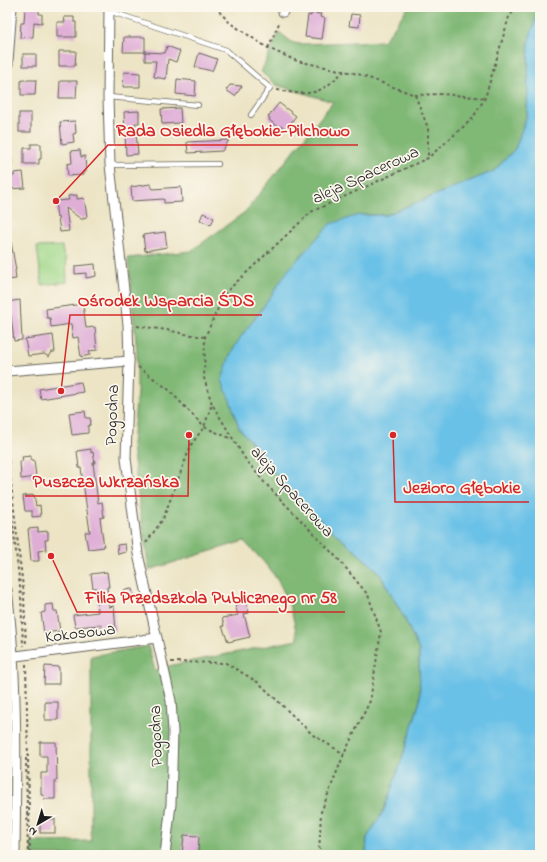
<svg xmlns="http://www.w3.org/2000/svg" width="547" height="862" viewBox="0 0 547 862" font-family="'Indie Flower',sans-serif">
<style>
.green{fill:#a1d88a;stroke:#5e7a53}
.forest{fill:#80b876;stroke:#4e6a49}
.water{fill:#6ac1e7;stroke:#436e82}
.building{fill:#dfaed7}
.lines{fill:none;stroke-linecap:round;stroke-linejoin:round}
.service-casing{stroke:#656257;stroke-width:6}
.minor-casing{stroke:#656257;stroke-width:11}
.path{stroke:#656257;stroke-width:2;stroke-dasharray:3 3;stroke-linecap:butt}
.service{stroke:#fff;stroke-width:4.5}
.minor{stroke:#fff;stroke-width:9}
.labels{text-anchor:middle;stroke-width:3.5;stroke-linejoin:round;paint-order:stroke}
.street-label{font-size:17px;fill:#1c1c1c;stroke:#fbf7ec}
.leader{fill:none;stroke:#d62828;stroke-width:1.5}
.callout-dot{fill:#d62828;stroke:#fbf7ec;stroke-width:1.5}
.callout-label{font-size:18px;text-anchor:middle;font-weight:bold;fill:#d62828;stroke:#fbf7ec;stroke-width:3.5;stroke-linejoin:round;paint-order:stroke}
</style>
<rect width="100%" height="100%" fill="#fbf7ec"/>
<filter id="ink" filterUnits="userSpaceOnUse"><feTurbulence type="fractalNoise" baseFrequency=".025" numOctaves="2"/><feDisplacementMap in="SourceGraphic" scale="8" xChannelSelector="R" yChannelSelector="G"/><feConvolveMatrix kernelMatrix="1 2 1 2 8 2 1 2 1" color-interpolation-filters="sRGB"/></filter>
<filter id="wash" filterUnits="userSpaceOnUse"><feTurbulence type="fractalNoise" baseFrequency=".012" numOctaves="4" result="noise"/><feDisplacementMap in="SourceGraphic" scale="16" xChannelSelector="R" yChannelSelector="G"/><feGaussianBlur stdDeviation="0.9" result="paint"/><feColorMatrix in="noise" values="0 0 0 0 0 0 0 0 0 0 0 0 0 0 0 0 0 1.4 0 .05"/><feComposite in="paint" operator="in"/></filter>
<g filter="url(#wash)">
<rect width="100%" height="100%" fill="#ece4c4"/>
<polygon class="green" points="62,246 63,254 66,258 67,282 42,285 37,247"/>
<path class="forest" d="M408,7H540L529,40L527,116L515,149L494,171L386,215H359L264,306L240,338L234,411L239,428L252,443L290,493L378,571L404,617L419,650L420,701L401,762L384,810L367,838L366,855H32L31,842L91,841V656L148,646L155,670L173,665L297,640C295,617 286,590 271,571C263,560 253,551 244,541L149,570L140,510L132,445L137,392V352L128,258L191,251L245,212L333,102L276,85L261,72L279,32L293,43L301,44L383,41L390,33Z"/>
<polygon class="water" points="540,9 540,855 366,855 367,838 384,810 401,762 420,701 419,650 404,617 378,571 290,493 252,443 239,428 234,411 222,380 230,355 240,338 264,306 288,270 330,224 359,215 386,215 494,171 515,149 527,115 529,40 536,18"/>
<g id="blocks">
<g class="building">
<polygon points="25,7 39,7 39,14 42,14 42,23 34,22 33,37 20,38 21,23 24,23"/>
<polygon points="311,13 321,14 320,17 325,18 322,39 305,37 308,15 311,16"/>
<polygon points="351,14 360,15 359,27 349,26"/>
<polygon points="64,17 74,17 74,22 76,22 76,37 57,37 57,22 65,22"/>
<polygon points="124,37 145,37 145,52 123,52"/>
<polygon points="167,46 180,51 176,62 168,59 166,79 154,77 156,61 145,61 145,52 165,53"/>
<polygon points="59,51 76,51 75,66 59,66"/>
<polygon points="199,53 217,59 212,71 195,67"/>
<rect x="23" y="54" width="13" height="12"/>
<polygon points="124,72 140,73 140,87 123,87"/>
<polygon points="177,79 196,81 195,96 176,94"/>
<polygon points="23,80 36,80 35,95 21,95 21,81"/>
<polygon points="60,81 77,81 76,98 59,98"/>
<polygon points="230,85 242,86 235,96 226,90"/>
<polygon points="279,103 296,116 286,129 281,126 280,128 269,120 270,118 268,117"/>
<polygon points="180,108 181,123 162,124 161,109"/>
<polygon points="139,111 139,123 135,123 138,154 126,155 124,112"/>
<rect x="19" y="113" width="12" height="19"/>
<polygon points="75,121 76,133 73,134 74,142 62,144 60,122"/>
<polygon points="229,140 222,151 188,153 187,142"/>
<polygon points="31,144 41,144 41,159 39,159 39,164 24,164 24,148 31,148"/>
<polygon points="80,150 81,157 85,156 86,172 83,172 83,175 68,176 67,164 72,163 71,151"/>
<polygon points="23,172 25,188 7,189 7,177 14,176 14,173"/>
<polygon points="150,184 153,189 181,187 182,202 164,203 164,199 132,201 131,187"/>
<polygon points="77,195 77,199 84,198 87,216 84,219 81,219 66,208 69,231 60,232 58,217 57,218 55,201 69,200 68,196"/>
<polygon points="203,213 214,218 211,225 200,220"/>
<polygon points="165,232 167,247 145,251 143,235"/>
<polygon points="7,242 11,242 16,270 15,270 16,279 7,280"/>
<polygon points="95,264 96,276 86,278 86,273 75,274 75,266"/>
<polygon points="20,300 22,340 14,341 11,316 8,316 7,302"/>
<polygon points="83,304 86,328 95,327 97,350 89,351 90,355 81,357 78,337 73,338 71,324 51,327 50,318 47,318 46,309"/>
<polygon points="53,335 55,352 52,352 49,357 44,354 28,356 25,339"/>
<polygon points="81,382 83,392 41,399 39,389"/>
<polygon points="85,411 86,418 90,418 91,422 90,425 88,426 88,433 72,435 69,413"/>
<polygon points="91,449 91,453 93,452 95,463 93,463 98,503 102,502 104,517 100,518 104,547 88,549 85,532 90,532 81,468 79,468 77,451"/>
<polygon points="31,456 31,460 34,460 36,477 21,479 20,461 23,461 22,457"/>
<polygon points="34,495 36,506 40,505 41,516 32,517 32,511 25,511 23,496"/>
<polygon points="38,528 38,532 48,531 48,540 45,540 46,550 38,551 39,561 31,561 28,529"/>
<polygon points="125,544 126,552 118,554 117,545"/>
<polygon points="107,572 109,587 107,587 109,607 114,606 116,631 102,633 101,625 75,627 73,615 98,612 96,588 93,588 91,574"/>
<polygon points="132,589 134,597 125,598 123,590"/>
<polygon points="246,602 249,613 244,614 250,637 228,642 222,626 224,626 222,618 238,615 235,605"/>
<polygon points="53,604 54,611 57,611 60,631 44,633 41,613 45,612 45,605"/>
<polygon points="45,666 59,667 59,684 44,684"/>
<rect x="45" y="702" width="13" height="18"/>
<polygon points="40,742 56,742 57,780 55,780 55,799 44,799 43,795 41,795 41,773 47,773 47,756 40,756"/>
<rect x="40" y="819" width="15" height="14"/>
<polygon points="184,835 199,836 198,855 182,855"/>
</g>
</g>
</g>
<g filter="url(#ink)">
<use href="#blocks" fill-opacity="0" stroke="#656257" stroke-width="1"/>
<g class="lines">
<g class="service-casing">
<g id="service">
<polyline points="109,11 226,50 270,88 251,115"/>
<polyline points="108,97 198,105"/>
<polyline points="110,165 218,164"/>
</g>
</g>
<g class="minor-casing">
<g id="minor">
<polyline points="109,7 108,97 110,165 128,325 129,361 126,458 138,554 171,701 173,732 171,804 165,855"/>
<polyline points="283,12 285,7"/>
<polyline points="7,75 12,7"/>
<polyline points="7,162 7,163"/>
<polyline points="7,371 129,361"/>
<path d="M7,590C18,678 16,767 15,855"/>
<polyline points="8,657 157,638"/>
</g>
</g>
<g class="path">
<polyline points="215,7 230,23 268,48 297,61 358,74 415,95 443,94 485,98"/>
<polyline points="268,48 280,21"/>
<path d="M277,90C311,96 318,96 344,71"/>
<polyline points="415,95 428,128 428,158"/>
<polyline points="137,326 167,330 185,334 205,337"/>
<polyline points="138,367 168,389 204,427 232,439"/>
<polyline points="7,449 24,596 26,646"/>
<polyline points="7,472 21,596 23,646"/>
<polyline points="146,543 163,519 191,445 204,427 212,404"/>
<polyline points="171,662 226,663 259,683 313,735 344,754"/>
<polyline points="26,664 30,855"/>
<polyline points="26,758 28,855"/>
<polyline points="319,855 321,812 344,754 370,701 381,632 368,595 340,561 264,482 246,460 233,439 212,404 204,378 205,337 225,293 311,212 428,158 472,119 485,98 509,17 517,7"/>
</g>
<use href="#service" class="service"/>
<use href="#minor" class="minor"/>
</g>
</g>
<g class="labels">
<g class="street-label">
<text transform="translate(365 174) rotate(-25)" y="6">aleja Spacerowa</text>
<text transform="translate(111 415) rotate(-88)" y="6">Pogodna</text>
<text transform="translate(293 491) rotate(48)" y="6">aleja Spacerowa</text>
<text transform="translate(80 632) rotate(-7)" y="6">Kokosowa</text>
<text transform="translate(155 736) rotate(-92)" y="6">Pogodna</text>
</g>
</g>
<path class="leader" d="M56 201L108 145H358M61 391L70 315H262M189 435L188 496H25M393 435L395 502H529M51 556L77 612H345"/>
<g class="callout-dot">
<circle cx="56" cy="201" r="4"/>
<circle cx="61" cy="391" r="4"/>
<circle cx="189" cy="435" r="4"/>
<circle cx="393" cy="435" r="4"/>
<circle cx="51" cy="556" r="4"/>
</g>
<g class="callout-label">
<text x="233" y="136">Rada Osiedla Głębokie-Pilchowo</text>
<text x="166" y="306">Ośrodek Wsparcia ŚDS</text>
<text x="106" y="487">Puszcza Wkrzańska</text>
<text x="462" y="493">Jezioro Głębokie</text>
<text x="211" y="603">Filia Przedszkola Publicznego nr 58</text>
</g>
<rect width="547" height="862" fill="none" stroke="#fbf7ec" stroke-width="24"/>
<g transform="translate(38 824) rotate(218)" stroke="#fbf7ec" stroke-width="3" paint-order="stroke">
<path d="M0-3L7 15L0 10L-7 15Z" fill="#1c1c1c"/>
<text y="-6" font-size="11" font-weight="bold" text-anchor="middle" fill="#1c1c1c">N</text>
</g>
</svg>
